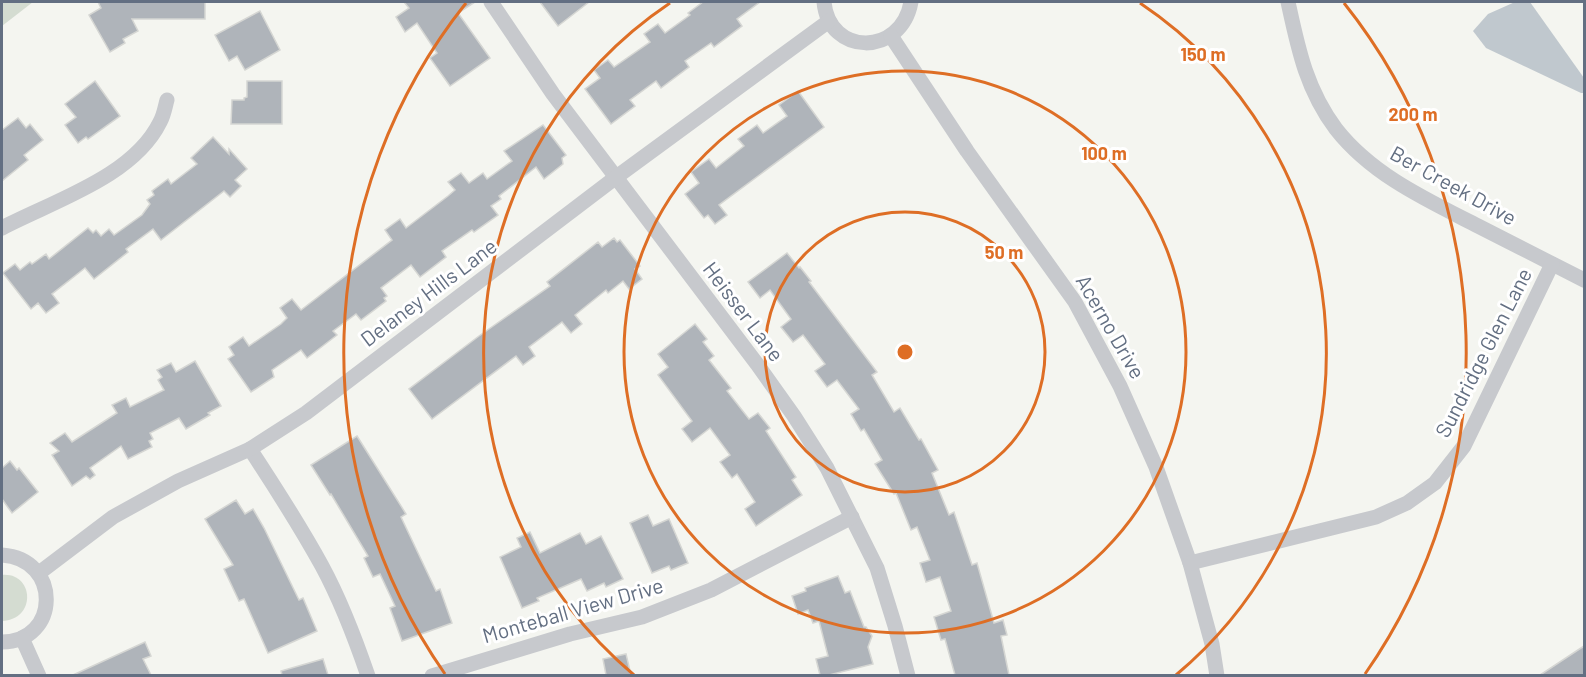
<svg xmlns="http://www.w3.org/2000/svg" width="1586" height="677" viewBox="0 0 1586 677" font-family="Barlow,sans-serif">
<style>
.green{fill:#d4dcd1}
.water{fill:#c0c8ce}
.building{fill:#afb4ba;stroke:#d5d6d3;stroke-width:1.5}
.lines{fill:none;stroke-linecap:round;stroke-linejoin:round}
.minor{stroke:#c7c9cd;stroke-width:15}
.ring{fill:none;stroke:#de6e25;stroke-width:3}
.labels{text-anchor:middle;stroke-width:6;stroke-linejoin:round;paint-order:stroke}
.street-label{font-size:21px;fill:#636f82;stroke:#fff}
.centre{fill:#de6e25;stroke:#fff;stroke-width:3}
.ring-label{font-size:18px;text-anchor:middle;font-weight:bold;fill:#de6e25;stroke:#fff;stroke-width:6;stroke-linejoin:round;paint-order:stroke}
</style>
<rect width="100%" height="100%" fill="#f4f5f0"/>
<g class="green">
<polygon points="2,2 33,2 2,26"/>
<path d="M2,575C34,572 37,620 2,621Z"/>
</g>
<polygon class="water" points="1515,2 1530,2 1584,78 1584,93 1581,93 1486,48 1473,31 1488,14"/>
<g class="building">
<polygon points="98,2 205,2 205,19 132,19 138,31 123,39 125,43 110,52 89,15 101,8"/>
<polygon points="404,2 475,2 458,13 490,58 450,86 430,58 437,53 417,23 405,32 396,17 409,8"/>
<polygon points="540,2 589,2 558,26"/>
<polygon points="703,2 760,2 737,19 742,26 714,47 711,43 685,61 689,67 661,88 656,81 630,100 635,106 611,124 585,89 600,78 594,70 608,60 614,67 650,42 644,34 658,24 665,33 690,15 688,13"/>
<polygon points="260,11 280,50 245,70 237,56 229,61 215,35"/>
<polygon points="95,81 120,116 88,139 86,137 78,143 65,125 76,117 65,104"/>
<polygon points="247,81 282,81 282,124 231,124 232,100 244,100 244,98 247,97"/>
<polygon points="798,91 824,127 719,205 727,215 715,224 708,215 704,218 685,194 699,183 691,172 709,159 716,168 744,146 738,139 757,125 763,133 787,116 779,105"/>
<polygon points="18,118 26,128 30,124 43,140 24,155 28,160 2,181 2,130"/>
<polygon points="543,125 566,155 562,158 563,164 544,179 536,167 499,196 501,199 491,206 498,215 474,232 472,230 442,251 446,257 420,277 411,265 381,288 387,296 384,298 386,301 361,320 356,314 333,331 337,335 307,358 301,350 272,370 274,377 251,392 228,359 234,355 229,347 243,337 249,346 281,324 287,318 280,308 292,299 301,310 392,240 385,230 400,219 406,228 448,196 455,190 448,182 461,173 469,183 483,173 487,179 512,161 504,151"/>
<polygon points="213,137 229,154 229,149 247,169 235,180 241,186 230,197 224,191 161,240 153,229 126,249 128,252 94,279 85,268 52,294 59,303 46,313 38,303 31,309 3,273 15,264 20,270 30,262 32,264 46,254 49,259 88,228 93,233 96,230 101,236 109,229 114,235 142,215 150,204 147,200 154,195 152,191 168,179 171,184 197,164 191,158"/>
<polygon points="614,238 617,242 620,240 640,266 635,269 642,279 629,289 623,281 608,293 606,290 575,315 582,324 571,333 562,322 529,347 535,356 523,365 516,356 432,419 409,389 479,336 550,286 547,282 598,242 602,247"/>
<polygon points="787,253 799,268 800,267 811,281 809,282 877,372 872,375 894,412 900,408 919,440 921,439 938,470 932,473 949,515 954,512 972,565 977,563 994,623 1003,620 1007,635 1001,636 1009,675 955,675 945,639 941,640 934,617 951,611 940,577 926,582 920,563 930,560 917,527 911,530 896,493 894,494 875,464 882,460 864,429 861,431 851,414 859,409 837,380 827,387 815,371 825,364 803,335 793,342 781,327 791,319 770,290 760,298 748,282"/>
<polygon points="695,324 707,339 703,342 714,356 709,360 731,388 727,391 749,419 758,413 770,428 766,431 796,477 792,480 802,495 756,526 745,509 755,502 737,474 732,478 720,462 730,455 710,428 692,442 682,429 692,421 658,375 668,367 658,354"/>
<polygon points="195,361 221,406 208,413 210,415 186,429 179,418 150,433 153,439 149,441 152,447 128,459 121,446 90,468 95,475 90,479 86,476 72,486 52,455 59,451 50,443 65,433 72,442 117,413 112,405 126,398 130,407 164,390 158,380 162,377 157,370 171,363 176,372"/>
<polygon points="357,436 406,514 401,517 436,591 440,589 452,623 402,641 390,608 395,606 380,574 373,577 364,558 368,556 331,494 330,495 311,465"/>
<polygon points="10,461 17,470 19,468 38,492 12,513 2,499 2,468"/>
<polygon points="236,500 245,514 253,509 264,528 299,600 303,598 317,631 268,653 244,599 239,601 224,569 233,565 205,519"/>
<polygon points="648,515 653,526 669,519 688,563 671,570 669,566 652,573 630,523"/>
<polygon points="530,532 540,553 580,533 586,544 601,536 623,579 606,587 604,583 587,591 581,579 537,598 539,601 522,608 500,557 521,547 517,538"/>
<polygon points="838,576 845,593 850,591 864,627 866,627 872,636 868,647 873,664 829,675 820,675 816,659 828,656 819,621 813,623 808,610 798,614 792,596 806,591 805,588"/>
<polygon points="145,642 151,656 143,659 151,675 73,675"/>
<polygon points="1584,646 1584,675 1540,675"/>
<polygon points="626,654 631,675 606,675 603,659"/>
<polygon points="323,659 328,675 282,675 281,671"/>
</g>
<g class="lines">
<g class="minor">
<polyline points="491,2 553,94 757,364 794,416 827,468 877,568 895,626 908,676"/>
<path d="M824,2C829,56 901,57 911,2"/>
<path d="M1288,2C1298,48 1306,89 1336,129C1372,175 1427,200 1478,226C1514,244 1549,262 1584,280"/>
<polyline points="891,36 967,151 1075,302 1120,386 1156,467 1190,563 1212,644 1217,676"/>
<path d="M2,228C53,201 133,177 160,122C164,115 165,107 167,100"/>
<path d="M250,449C275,487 300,526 322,566C341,601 355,638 368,676"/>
<path d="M2,555C62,559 60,642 2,642"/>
<polyline points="1190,563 1376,517 1407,503 1435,483 1464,446 1552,264"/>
<polyline points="39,573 113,517 178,481 250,449 306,413 615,178 829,21"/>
<polyline points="22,638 39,676"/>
<polyline points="432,676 570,634 642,617 711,590 852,517"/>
</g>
</g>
<g class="ring">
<circle cx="905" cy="352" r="140"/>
<circle cx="905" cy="352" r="281"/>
<path d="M634 675A421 421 0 0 1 670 3M1140 3A421 421 0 0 1 1176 675"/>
<path d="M445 674A561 561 0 0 1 466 3M1344 3A561 561 0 0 1 1365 674"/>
</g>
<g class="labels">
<g class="street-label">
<text transform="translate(1453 186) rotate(29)" y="7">Ber Creek Drive</text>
<text transform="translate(429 293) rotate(-37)" y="7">Delaney Hills Lane</text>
<text transform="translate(743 312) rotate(53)" y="7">Heisser Lane</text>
<text transform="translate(1110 327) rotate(60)" y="7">Acerno Drive</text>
<text transform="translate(1484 353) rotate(-63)" y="7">Sundridge Glen Lane</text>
<text transform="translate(573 611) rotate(-16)" y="7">Monteball View Drive</text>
</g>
</g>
<circle cx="905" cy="352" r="9" class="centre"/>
<g class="ring-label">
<text x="1203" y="61">150 m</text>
<text x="1413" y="121">200 m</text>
<text x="1104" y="160">100 m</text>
<text x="1004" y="259">50 m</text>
</g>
<rect width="1586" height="677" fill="none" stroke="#636f82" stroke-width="6"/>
</svg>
